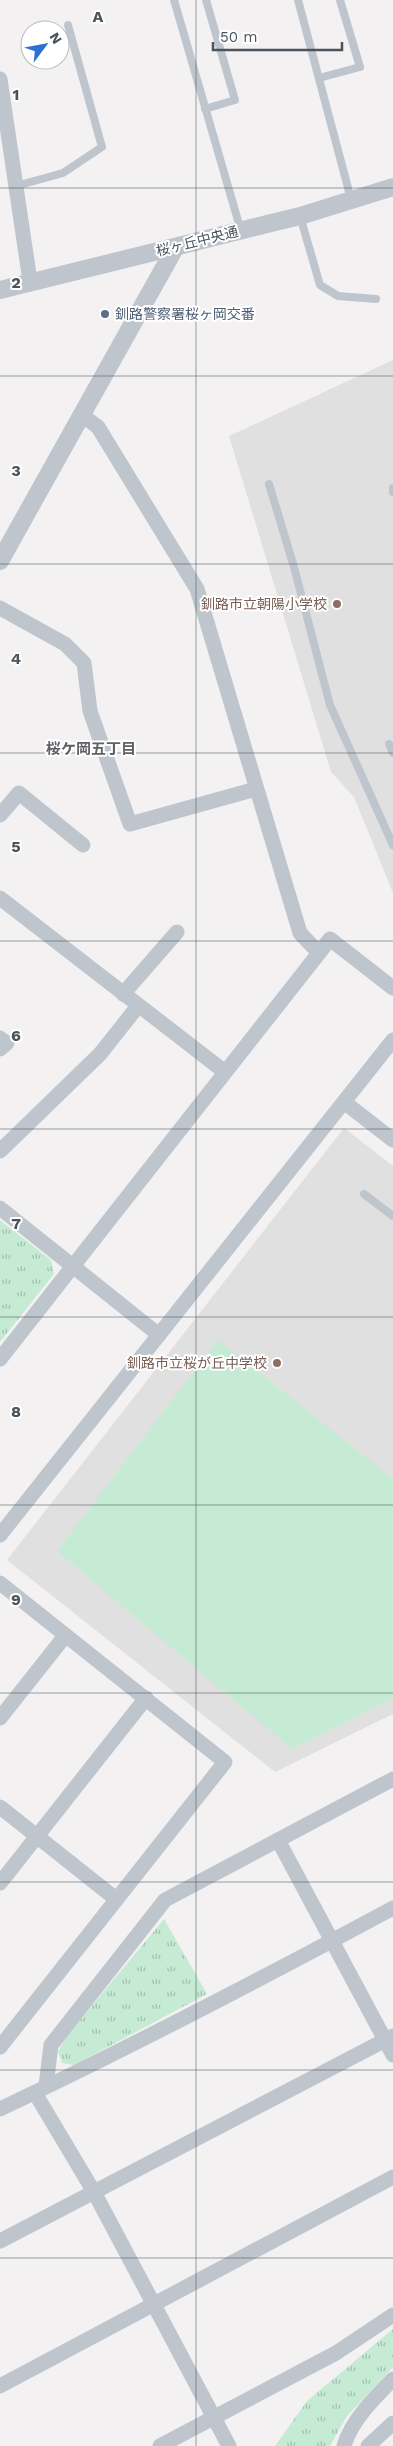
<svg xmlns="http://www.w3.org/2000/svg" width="393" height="2446" viewBox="0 0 393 2446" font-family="'Work Sans','Noto Sans JP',sans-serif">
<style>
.education{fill:#e1e0e1}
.park{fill:url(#park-tufts)}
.pitch{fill:#c5ebd5}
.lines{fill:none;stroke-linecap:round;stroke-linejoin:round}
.service{stroke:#bfc5cc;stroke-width:8}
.minor{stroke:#bfc5cc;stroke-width:15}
.tertiary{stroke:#bfc5cc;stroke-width:18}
.grid{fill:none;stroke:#4b545d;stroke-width:1;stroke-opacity:0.55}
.service-dot{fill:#5c6f8a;stroke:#fff;stroke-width:2}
.education-dot{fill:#8d6e63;stroke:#fff;stroke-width:2}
.labels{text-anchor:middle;stroke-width:4;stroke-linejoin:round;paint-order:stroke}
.street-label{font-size:14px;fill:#4b545d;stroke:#fff}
.service-label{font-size:14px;fill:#4e5e75;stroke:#fff;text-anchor:start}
.education-label{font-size:14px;fill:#785e54;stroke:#fff;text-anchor:end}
.neighbourhood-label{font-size:15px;font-weight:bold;fill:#5e6165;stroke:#fff}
.grid-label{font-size:16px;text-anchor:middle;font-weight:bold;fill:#4b545d;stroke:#fff;stroke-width:4;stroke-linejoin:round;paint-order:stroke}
</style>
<defs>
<pattern id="park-tufts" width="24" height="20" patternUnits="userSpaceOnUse" patternTransform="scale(1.25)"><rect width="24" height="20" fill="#c5ebd5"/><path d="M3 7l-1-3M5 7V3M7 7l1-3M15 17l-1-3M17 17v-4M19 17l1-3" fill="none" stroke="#a2c1b0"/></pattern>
</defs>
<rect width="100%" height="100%" fill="#f3f1f1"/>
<g class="education">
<polygon points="393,360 393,893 354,797 331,772 229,436"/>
<polygon points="344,1128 393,1166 393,1714 275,1772 7,1560"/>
</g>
<g class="park">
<polygon points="0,1220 51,1260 54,1274 0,1342"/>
<polygon points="164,1919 207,1994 74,2065 62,2063 58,2052 66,2037"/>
<polygon points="393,2329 393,2367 347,2416 330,2446 275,2446 307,2401"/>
</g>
<polygon class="pitch" points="218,1340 393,1479 393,1698 292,1749 57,1551"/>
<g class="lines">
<g class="service">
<polyline points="174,0 241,231"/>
<polyline points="298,0 351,199"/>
<polyline points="319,78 360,67 340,0"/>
<polyline points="205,109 235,100 206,0"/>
<polyline points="16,186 63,173 102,147 68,25"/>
<polyline points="300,216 320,285 338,296 376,299"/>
<polyline points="269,484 294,567 330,705 393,845"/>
<polyline points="393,488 393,492"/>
<polyline points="389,744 393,753"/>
<polyline points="364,1194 393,1216"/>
</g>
<g class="minor">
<polyline points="0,79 30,281"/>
<polyline points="82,415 98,427 197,589 300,933 319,953 330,939 393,988"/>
<polyline points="0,608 65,644 84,663 90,711 130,824 256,789"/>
<polyline points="0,815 19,793 83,845"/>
<polyline points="0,898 225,1072"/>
<polyline points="123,994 177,932"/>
<polyline points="0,1038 7,1043 0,1049"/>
<polyline points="344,1102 393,1140"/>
<polyline points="0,1151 100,1054 138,1006"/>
<polyline points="0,1208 159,1335"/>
<polyline points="0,1359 319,953"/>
<polyline points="0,1535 393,1040"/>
<polyline points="0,1583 225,1762 0,2047"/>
<polyline points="0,1718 65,1636"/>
<polyline points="0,1807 116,1899"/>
<polyline points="278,1840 393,2055"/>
<polyline points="0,1883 146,1698"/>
<polyline points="46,2086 51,2045 165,1900 393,1779"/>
<polyline points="35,2093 94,2192 229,2446"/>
<path d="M0,2109C133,2046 263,1978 393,1908"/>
<polyline points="0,2241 393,2036"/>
<polyline points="0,2386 393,2177"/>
<polyline points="160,2446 336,2353 393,2315"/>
<path d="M344,2446C351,2421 375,2397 393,2379"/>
<polyline points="368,2446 393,2423"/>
</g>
<g class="tertiary">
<polyline points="0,290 300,216 393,187"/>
<polyline points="0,561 175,248"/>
</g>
</g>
<path class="grid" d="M196,0V2446M0,188H393M0,376H393M0,564H393M0,753H393M0,941H393M0,1129H393M0,1317H393M0,1505H393M0,1693H393M0,1882H393M0,2070H393M0,2258H393"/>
<circle class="service-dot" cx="105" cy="314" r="5"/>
<g class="education-dot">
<circle cx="337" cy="604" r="5"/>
<circle cx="277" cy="1363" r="5"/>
</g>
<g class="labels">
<g class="street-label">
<text transform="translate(197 241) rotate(-14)" y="5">桜ヶ丘中央通</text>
</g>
<g class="service-label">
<text x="115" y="319">釧路警察署桜ヶ岡交番</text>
</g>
<g class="education-label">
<text x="327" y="609">釧路市立朝陽小学校</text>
<text x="267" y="1368">釧路市立桜が丘中学校</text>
</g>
<g class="neighbourhood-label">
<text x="91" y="754">桜ケ岡五丁目</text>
</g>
</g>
<g class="grid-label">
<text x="98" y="22">A</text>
<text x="16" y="100">1</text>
<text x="16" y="288">2</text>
<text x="16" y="476">3</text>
<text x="16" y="664">4</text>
<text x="16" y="852">5</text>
<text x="16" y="1041">6</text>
<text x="16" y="1229">7</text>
<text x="16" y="1417">8</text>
<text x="16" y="1605">9</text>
</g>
<g transform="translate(45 45) rotate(58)"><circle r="24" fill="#ffffff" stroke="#b7bbbe"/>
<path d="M0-4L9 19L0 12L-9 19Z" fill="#2c71d2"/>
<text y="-8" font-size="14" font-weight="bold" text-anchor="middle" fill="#4b545d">N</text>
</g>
<path d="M213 42v8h129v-8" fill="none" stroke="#4b545d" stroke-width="2.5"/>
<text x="220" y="42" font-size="15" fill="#4b545d" stroke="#ffffff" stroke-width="4" paint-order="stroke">50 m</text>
</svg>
